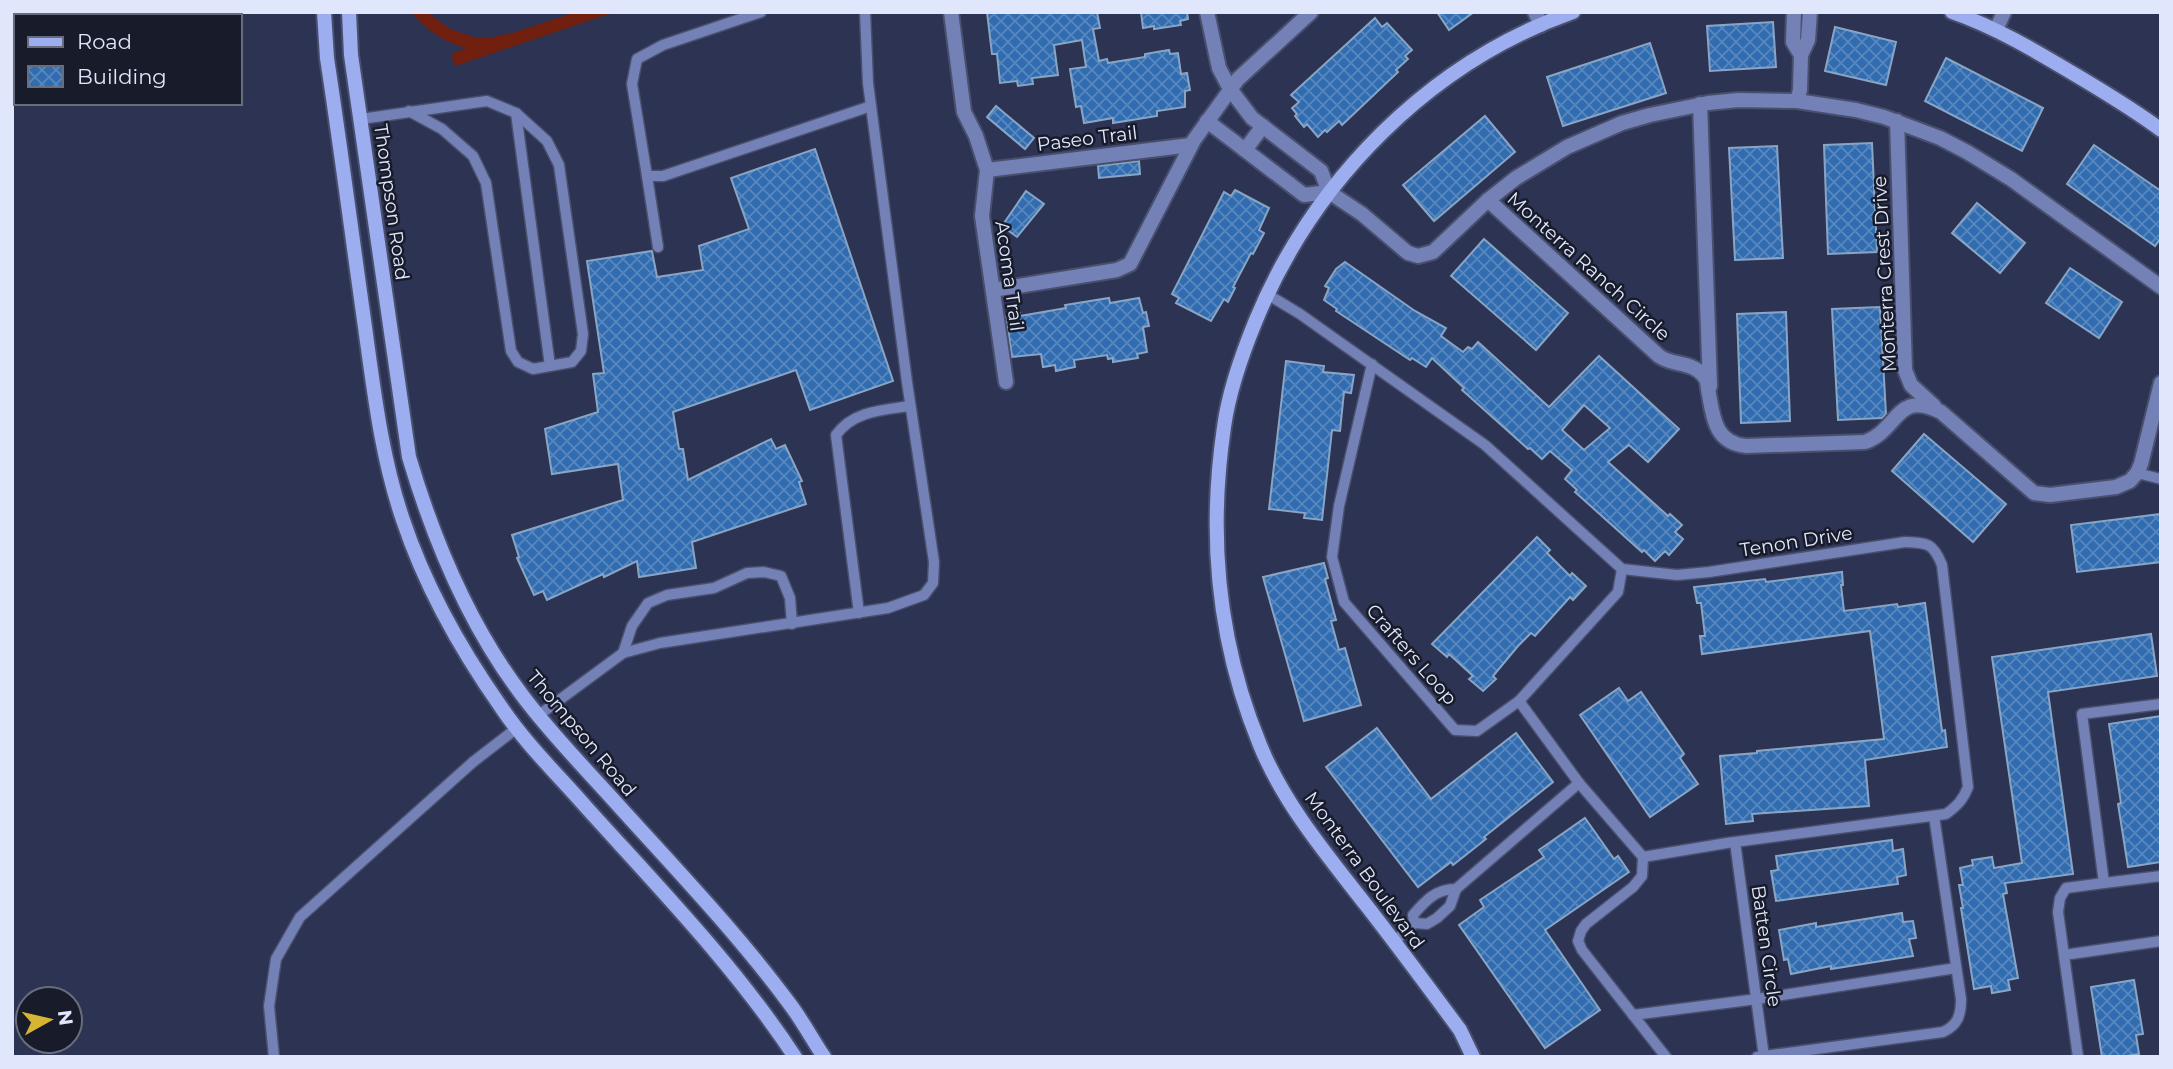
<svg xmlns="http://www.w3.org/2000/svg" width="2173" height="1069" viewBox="0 0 2173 1069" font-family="Montserrat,sans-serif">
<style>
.green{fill:#711f0e}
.building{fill:url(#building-cross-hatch);stroke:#89a5c5;stroke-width:2;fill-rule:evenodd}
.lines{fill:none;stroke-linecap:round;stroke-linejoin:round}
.lane-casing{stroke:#49506e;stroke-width:13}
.street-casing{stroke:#49506e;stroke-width:18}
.secondary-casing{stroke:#49506e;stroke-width:18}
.lane{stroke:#7481b6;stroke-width:10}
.street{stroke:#7481b6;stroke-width:14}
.secondary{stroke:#9cadf0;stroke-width:14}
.labels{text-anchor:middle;stroke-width:5;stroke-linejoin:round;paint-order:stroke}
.street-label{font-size:19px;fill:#e0e6fb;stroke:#181c2a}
</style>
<defs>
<pattern id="building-cross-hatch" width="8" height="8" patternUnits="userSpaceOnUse" patternTransform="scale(1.75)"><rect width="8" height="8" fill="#306caf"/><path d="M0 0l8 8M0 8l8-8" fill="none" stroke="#5888bf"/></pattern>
</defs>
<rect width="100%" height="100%" fill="#2c3353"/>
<path class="green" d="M411,12H427L450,29L474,37L487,38L512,33L576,12H615L455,66L451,54L466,48C444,42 426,30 411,12Z"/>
<g class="building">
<polygon points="987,12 1097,12 1100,28 1093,29 1099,61 1107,59 1108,63 1145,57 1145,54 1169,50 1170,54 1178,53 1181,74 1187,73 1190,90 1185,91 1185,107 1157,111 1157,116 1113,123 1113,118 1084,123 1081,106 1076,107 1070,69 1086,67 1082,40 1054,45 1058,75 1032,78 1033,84 1018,86 1017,81 1000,83 997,54 992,54"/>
<polygon points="1141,12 1187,12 1188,19 1180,21 1181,25 1154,29 1154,26 1143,28"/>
<polygon points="1437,12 1474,12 1449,30"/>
<polygon points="1375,18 1382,27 1387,23 1412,50 1405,56 1408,59 1396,70 1398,72 1342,125 1339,121 1327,132 1325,130 1318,137 1307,124 1304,127 1295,116 1297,114 1292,108 1299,102 1291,95"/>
<polygon points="1773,22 1776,67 1710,71 1707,26"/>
<polygon points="1835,27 1896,42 1886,85 1825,71"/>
<polygon points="1650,43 1666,93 1563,126 1547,77"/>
<polygon points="1946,58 2043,108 2022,151 1925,101"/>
<polygon points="996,106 1034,138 1025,149 987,117"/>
<polygon points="1485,116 1515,152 1434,221 1403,185"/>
<polygon points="1872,143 1877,252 1828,254 1824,145"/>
<polygon points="2094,145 2161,191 2161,238 2155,246 2067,184"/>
<polygon points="1777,146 1783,258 1735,260 1729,148"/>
<polygon points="815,149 893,381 810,410 796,370 673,412 679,449 683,449 688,480 771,439 776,449 785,445 802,481 799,482 806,504 692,542 696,568 639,577 637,561 604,577 603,574 547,600 543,591 534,595 517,558 519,557 512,535 623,500 618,464 552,474 545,429 598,412 593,374 604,373 587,261 652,251 657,277 703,270 699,246 749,229 731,178"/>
<polygon points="1139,161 1140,174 1099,178 1098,166"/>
<polygon points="1235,190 1269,208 1259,230 1264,233 1253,254 1251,253 1233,287 1235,288 1228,302 1224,299 1211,321 1176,303 1179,298 1172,294 1224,192 1231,196"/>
<polygon points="1026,191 1044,204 1017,237 1002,226"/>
<polygon points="1977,203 2025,243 2000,273 1952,233"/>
<polygon points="1484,239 1568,313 1536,350 1451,276"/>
<path d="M1345,262L1415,311L1446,328L1441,336L1463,352L1468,347L1472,349L1478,342L1549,407L1599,356L1679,429L1648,462L1629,445L1608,462L1668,516L1670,514L1682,525L1675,532L1683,539L1678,545L1669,555L1665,551L1655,561L1644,550L1642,552L1575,492L1577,490L1565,479L1572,470L1550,451L1542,459L1530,448L1528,449L1462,390L1464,388L1432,358L1426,367L1412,358L1410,360L1336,311L1337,309L1324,300L1329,288L1325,286L1336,269ZM1584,405L1610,428L1584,450L1562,430Z"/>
<polygon points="2070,268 2122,302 2099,338 2046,303"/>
<polygon points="1109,298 1110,303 1139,298 1143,313 1146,312 1149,326 1143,327 1147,352 1137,354 1138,358 1113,362 1113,358 1108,359 1107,355 1074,360 1075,367 1056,371 1055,365 1043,367 1041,354 1012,357 1006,316 1020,313 1020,316 1066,308 1065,305"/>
<polygon points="1880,307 1886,414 1882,418 1838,420 1832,309"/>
<polygon points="1786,312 1790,421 1741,423 1737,314"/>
<polygon points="1286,361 1324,366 1323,372 1354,375 1351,393 1344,392 1340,431 1332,430 1322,520 1304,518 1305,513 1269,509"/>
<polygon points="1924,434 2006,504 1973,542 1892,471"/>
<polygon points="2161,514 2161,562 2077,572 2071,525"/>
<polygon points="1537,537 1550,550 1547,553 1570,576 1572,573 1586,586 1573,600 1570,597 1535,636 1531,633 1518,646 1493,676 1496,679 1483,691 1469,679 1473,676 1449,654 1447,657 1432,644"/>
<polygon points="1324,563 1328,578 1325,579 1336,620 1331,621 1339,650 1345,648 1361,705 1304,721 1263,577"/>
<polygon points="1842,572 1843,585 1841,585 1844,611 1897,604 1898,607 1925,603 1942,731 1945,730 1947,747 1865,760 1869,806 1752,814 1753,821 1726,824 1720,756 1757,753 1757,751 1884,739 1870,631 1702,654 1700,636 1705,636 1701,603 1697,603 1694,587 1765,579 1766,582"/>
<polygon points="2151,634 2157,676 2048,692 2073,874 2005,883 2007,893 2003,894 2018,978 2008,980 2010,990 1992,993 1991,986 1974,989 1961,908 1963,908 1959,885 1963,885 1960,868 1973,865 1972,860 1992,857 1994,868 2022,863 1992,657"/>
<polygon points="1619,688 1628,701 1641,692 1684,754 1680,758 1698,784 1650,817 1580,715"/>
<polygon points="2161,716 2161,862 2128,867 2118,804 2121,803 2109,724"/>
<polygon points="1377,728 1431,799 1516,733 1553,782 1484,837 1486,839 1453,865 1451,862 1418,887 1326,767"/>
<polygon points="1585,818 1614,859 1618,856 1629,872 1545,930 1600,1010 1545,1048 1459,925 1484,907 1480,900 1544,857 1539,850"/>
<polygon points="1892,840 1893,851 1903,849 1906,875 1897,877 1898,884 1776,901 1771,871 1778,870 1776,856"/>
<polygon points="1902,913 1903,922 1913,921 1916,938 1909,939 1913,956 1831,969 1831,966 1791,974 1788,959 1784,960 1779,930 1816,923 1816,927"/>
<polygon points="2134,980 2143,1034 2136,1035 2139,1054 2121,1057 2102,1057 2091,987"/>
</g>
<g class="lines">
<g class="lane-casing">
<g id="lane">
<polyline points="761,12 663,45 637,59 632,84 647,176 663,176 871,106"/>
<polyline points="516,113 550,366"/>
<polyline points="361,119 487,101 516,113 547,141 559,165 583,334 581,351 572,362 533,369 518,362 511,351 486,183 473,156 442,129 409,111"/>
<polyline points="647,176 658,247"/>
<path d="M1267,294L1300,314L1485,445L1622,569L1677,575L1709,572L1905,542C1928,543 1933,543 1942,565L1968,787C1963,800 1957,806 1946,814L1727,843L1643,857"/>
<polyline points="1372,364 1339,506 1332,557 1344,602 1455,730 1477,731 1519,701 1618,592 1622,569"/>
<polyline points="2137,473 2161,479"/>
<path d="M859,613L836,435C853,411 883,410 910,406"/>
<polyline points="623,653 632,626 648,603 667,595 714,588 747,573 764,572 781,576 790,598 792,624"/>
<polyline points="1519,701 1579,783 1643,857"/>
<polyline points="2161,704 2082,714 2104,883 2161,876"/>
<polyline points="539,715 623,653 660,643 888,608 924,595 933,583 934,562 907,382 868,83 865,12"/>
<polyline points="1735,842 1764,1057"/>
<polyline points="1643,857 1642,876 1633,887 1586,924 1581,931 1578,941 1582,950 1666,1057"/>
<path d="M1414,923L1413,915C1426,900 1436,889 1456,889"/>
<polyline points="1394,942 1414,923 1427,924 1437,918 1450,906 1456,889 1579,783"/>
<polyline points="2064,955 2161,941"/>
<polyline points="1633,1015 1757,999 1956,968"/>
<polyline points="274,1057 269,1006 276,959 300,917 473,762 517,728"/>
<path d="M1757,1057L1943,1032C1958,1025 1961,1015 1961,999L1934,816"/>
<polyline points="2078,1057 2058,912 2060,898 2066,888 2104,883"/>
</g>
</g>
<g class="street-casing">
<g id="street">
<polyline points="951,12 964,112 976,136 987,170 982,216 1006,382"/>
<polyline points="1207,12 1219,68 1230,89 1252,118 1321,171 1329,192 1362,214 1408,253 1418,256 1433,252 1488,200 1516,178 1567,147 1622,123 1650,115 1708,103 1738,100 1797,101 1856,110 1884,117 1940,138 1967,152 2011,179 2161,287"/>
<polyline points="1535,12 1541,25"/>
<polyline points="1794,12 1793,42 1801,55"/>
<polyline points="1996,30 2004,12"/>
<polyline points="1797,101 1800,90 1801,55 1808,40 1810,12"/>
<polyline points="1700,104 1710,386"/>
<polyline points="1207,121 1304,195 1329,192"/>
<polyline points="1897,121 1905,370 1911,385 1934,406"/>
<polyline points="1245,150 1263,126"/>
<polyline points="987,170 1191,145"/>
<path d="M1488,200L1659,356C1672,366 1691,361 1703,375C1708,380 1707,383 1708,389C1713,416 1714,443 1746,446L1865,442C1899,430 1896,389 1941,412L2034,493L2050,495L2116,487L2130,481L2137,473L2141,464L2161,383"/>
<polyline points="993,290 1117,270 1130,264 1194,140 1238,79 1311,12"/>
</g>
</g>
<g class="secondary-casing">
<g id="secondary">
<path d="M324,12L327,58C340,143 351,228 363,313C373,382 380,453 403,520C425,586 461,650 501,707C525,743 557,774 586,807C659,888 735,966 795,1057"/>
<path d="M349,12L351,55L409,457C434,541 468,624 522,695C548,730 579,762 609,795C670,863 735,930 789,1003C802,1020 812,1039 824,1057"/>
<path d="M1952,12C1995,27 2034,50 2074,74C2104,92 2133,109 2161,130"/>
<path d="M1473,1057L1460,1030C1429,988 1398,946 1366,905C1327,855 1284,804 1260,745C1218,643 1208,535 1224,427C1229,390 1242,354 1256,320C1314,180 1429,63 1573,12"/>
</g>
</g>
<use href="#lane" class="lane"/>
<use href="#street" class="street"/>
<use href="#secondary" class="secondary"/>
</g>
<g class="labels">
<g class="street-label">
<text transform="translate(1087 138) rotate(-7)" y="7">Paseo Trail</text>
<text transform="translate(392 202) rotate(82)" y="7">Thompson Road</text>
<text transform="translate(1589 266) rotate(42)" y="7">Monterra Ranch Circle</text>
<text transform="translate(1884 274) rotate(-93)" y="7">Monterra Crest Drive</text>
<text transform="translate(1010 276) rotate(82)" y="7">Acoma Trail</text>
<text transform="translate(1796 541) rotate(-9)" y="7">Tenon Drive</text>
<text transform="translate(1412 654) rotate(49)" y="7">Crafters Loop</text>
<text transform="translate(582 733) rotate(50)" y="7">Thompson Road</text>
<text transform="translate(1365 870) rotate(54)" y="7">Monterra Boulevard</text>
<text transform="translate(1767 946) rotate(82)" y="7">Batten Circle</text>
</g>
</g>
<rect width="2173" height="1069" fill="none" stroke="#e0e6fb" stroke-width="28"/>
<rect x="14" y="14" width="228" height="91" fill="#181c2a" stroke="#686d7e" stroke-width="2"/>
<rect x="28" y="37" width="35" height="10" fill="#9cadf0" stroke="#686d7e" stroke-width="2"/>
<text x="77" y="49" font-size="21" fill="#e0e6fb">Road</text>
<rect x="28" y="66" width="35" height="21" fill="url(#building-cross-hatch)" stroke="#686d7e" stroke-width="2"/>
<text x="77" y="84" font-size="21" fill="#e0e6fb">Building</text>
<g transform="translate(49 1020) rotate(82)"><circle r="33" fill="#181c2a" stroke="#686d7e" stroke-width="2"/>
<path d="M0-5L12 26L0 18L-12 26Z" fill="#d7b534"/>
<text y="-10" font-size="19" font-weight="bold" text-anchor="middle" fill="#e0e6fb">N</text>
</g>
</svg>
